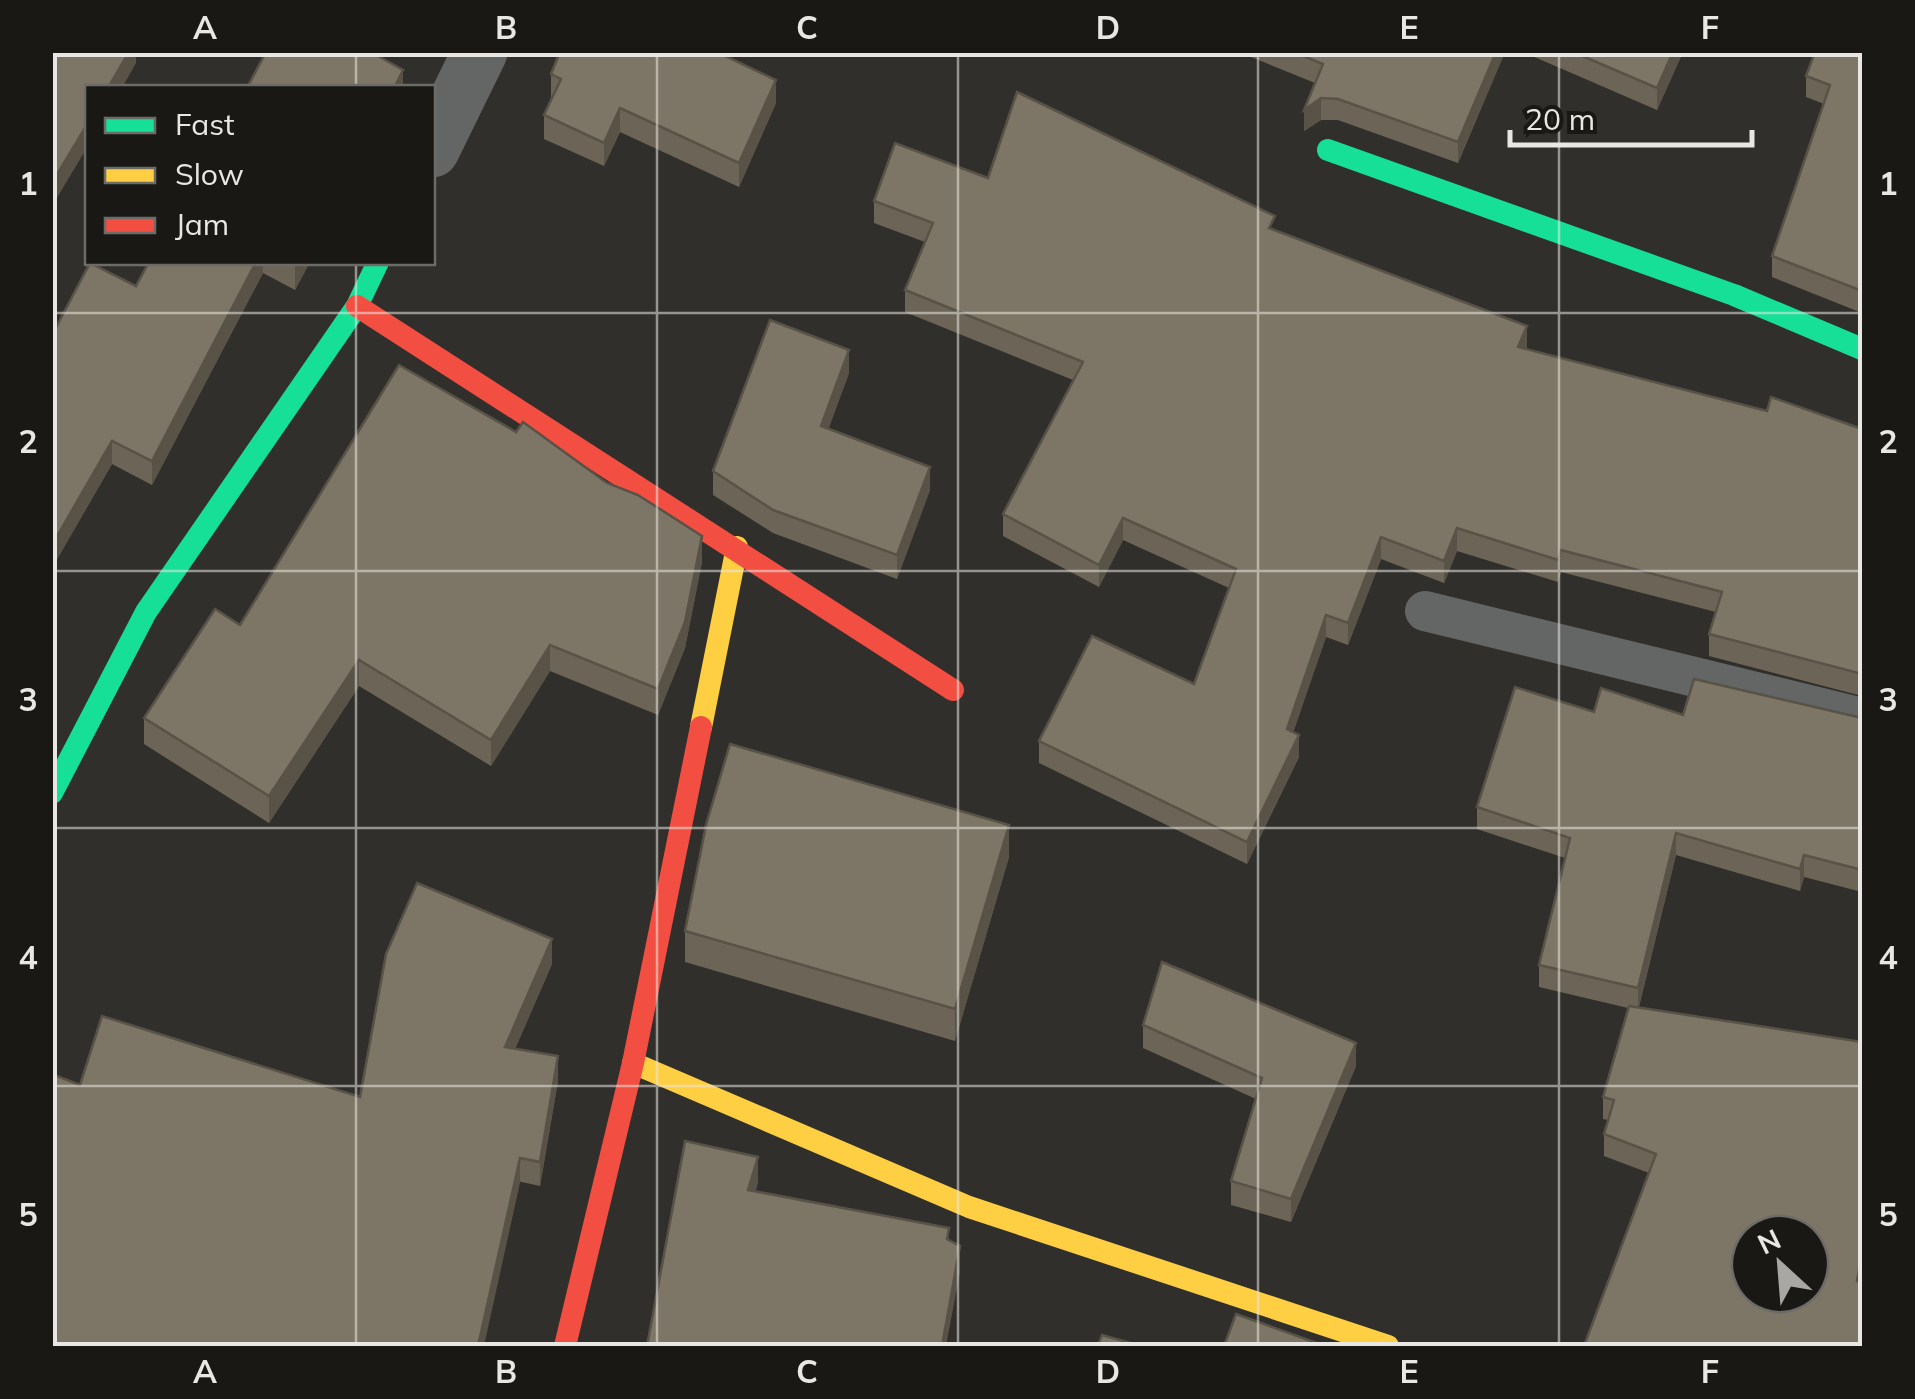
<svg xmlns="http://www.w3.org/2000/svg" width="1915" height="1399" viewBox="0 0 1915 1399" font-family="Mulish,sans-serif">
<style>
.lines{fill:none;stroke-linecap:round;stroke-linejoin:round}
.lane{stroke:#646565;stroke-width:40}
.street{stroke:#646565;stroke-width:55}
.fast{stroke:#16e098;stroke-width:22}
.slow{stroke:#ffcf43;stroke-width:22}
.jam{stroke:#f24e42;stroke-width:22}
.wall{fill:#6c6557}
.shaded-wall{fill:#585247}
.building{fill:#7d7565;stroke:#585247;stroke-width:2.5;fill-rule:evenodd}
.grid{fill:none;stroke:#e9e7e3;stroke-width:2.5;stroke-opacity:0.55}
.neatline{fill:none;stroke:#e9e7e3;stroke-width:4}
.grid-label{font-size:32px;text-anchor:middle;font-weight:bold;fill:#e9e7e3}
</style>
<rect width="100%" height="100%" fill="#312f2c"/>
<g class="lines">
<polyline class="lane" points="1425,611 1862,718"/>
<polyline class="street" points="432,150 480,52"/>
<g class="fast">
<polyline points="1328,150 1734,295 1862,349"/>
<polyline points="52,793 146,612 357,306 378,262"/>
</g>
<g class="slow">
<polyline points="701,727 737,547"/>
<polyline points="633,1063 969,1207 1388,1346"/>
</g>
<g class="jam">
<polyline points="357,306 953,690"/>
<polyline points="565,1346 633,1063 701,727"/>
</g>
</g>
<g class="wall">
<polygon points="1239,52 1505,52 1458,163 1338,120 1321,120 1304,131 1315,83"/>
<polygon points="1523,52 1683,52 1657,110"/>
<polygon points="1862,52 1862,313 1772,277 1772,256 1824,104 1806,97 1806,76"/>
<polygon points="551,74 776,103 739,187 620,132 604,166 544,139 544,115 552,98 551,97"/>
<polygon points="988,178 1275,230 1527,348 1526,350 1767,411 1862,429 1862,696 1709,656 1709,634 1716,612 1561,572 1558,582 1457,551 1444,583 1381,559 1348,645 1326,637 1293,732 1299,757 1247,864 1039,763 1039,741 1194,684 1229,588 1123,540 1099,587 1003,536 1003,514 1073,380 905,312 905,290 925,242 874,223 874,201"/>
<polygon points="149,262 310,262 295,290 263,273 152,485 112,464 52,568 52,335 136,286"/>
<polygon points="849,373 828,429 930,490 897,579 773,533 713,495 713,471"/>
<polygon points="702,562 685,648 658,715 550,671 491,766 359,686 269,823 144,744 144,718 240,625"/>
<polygon points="1594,712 1683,715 1862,718 1862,892 1804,877 1800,891 1676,855 1639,1007 1862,1042 1861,1282 1649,1173 1604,1156 1604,1134 1608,1120 1603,1119 1603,1097 1628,1008 1539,987 1539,965 1565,858 1477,829 1477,807"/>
<polygon points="1009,857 955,1041 685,962 685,931"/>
<polygon points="552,964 515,1049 558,1081 540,1186 80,1085 360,1097"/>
<polygon points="1143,1025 1356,1066 1291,1222 1231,1205 1231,1181 1256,1099 1143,1048"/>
</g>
<g class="shaded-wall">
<polygon points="129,52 136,52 136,63 122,88 108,88"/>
<polygon points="1496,52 1505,52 1458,163 1458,142"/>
<polygon points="1673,52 1683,52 1657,110 1657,88"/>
<polygon points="403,70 403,88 394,88"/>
<polygon points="776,80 776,103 739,187 739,163"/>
<polygon points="1321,98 1321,120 1304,131 1304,110"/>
<polygon points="620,108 620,132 604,166 604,143"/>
<polygon points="88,123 88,146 52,206 52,183"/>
<polygon points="256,262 263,262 263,273 152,485 152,461"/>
<polygon points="297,262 310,262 295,290 295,267"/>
<polygon points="1527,326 1527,348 1518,369 1518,347"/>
<polygon points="849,350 849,373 821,450 821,426"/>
<polygon points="112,441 112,464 52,568 52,545"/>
<polygon points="930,467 930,490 897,579 897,555"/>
<polygon points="1123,518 1123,540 1099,587 1099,565"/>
<polygon points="1457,528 1457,551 1444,583 1444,561"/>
<polygon points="702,536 702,562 685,648 658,715 658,689"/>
<polygon points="1381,537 1381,559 1348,645 1348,623"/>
<polygon points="1561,550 1561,572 1558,582 1558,560"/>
<polygon points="1326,615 1326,637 1287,751 1287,729"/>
<polygon points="550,645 550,671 491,766 491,740"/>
<polygon points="359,660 359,686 269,823 269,796"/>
<polygon points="1299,735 1299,757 1247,864 1247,842"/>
<polygon points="1009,825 1009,857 955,1041 955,1009"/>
<polygon points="1676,833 1676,855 1638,1010 1638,988"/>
<polygon points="1804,855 1804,877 1800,891 1800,869"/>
<polygon points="552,939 552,964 505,1072 505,1047"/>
<polygon points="1356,1043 1356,1066 1291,1222 1291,1199"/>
<polygon points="558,1056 558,1081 540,1186 540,1162"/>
<polygon points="758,1157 758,1183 748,1216 748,1190"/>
<polygon points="520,1158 520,1183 484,1346 478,1346"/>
<polygon points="960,1246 960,1272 946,1346 942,1346"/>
<polygon points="1862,1255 1862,1277 1857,1303 1857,1281"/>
</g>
<g class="building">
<polygon points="52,52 129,52 108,88 88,88 88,123 52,183"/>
<polygon points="266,52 371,52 403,70 394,88 247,88"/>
<polygon points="560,52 717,52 776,80 739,163 620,108 604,143 544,115 561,79 551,74"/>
<polygon points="1293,52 1496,52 1458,142 1338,99 1321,98 1304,110 1323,64"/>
<polygon points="1573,52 1673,52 1657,88"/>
<polygon points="1815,52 1862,52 1862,291 1772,256 1830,85 1806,76"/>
<polygon points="1017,92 1275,216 1269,228 1527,326 1518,347 1767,411 1771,397 1862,429 1862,674 1709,634 1722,592 1561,550 1558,560 1457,528 1444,561 1381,537 1348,623 1326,615 1287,729 1299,735 1247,842 1039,741 1092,636 1194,684 1236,569 1123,518 1099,565 1003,514 1083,362 905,290 933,223 874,201 895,143 988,178"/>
<polygon points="149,262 256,262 152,461 112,441 52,545 52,335 90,263 136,286"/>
<polygon points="770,320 849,350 821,426 930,467 897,555 773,510 713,471"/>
<polygon points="399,365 516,432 523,422 607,483 638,495 702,536 685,622 658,689 550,645 491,740 359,660 269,796 144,718 215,609 240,625"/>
<polygon points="1694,679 1862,718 1862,870 1804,855 1800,869 1676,833 1638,988 1539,965 1570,838 1477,807 1515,687 1594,712 1601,688 1683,715"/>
<polygon points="730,744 1009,825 955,1009 685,931 706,825"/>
<polygon points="417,883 552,939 505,1047 558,1056 540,1162 520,1158 478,1346 52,1346 52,1074 80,1085 102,1016 360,1097 386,954"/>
<polygon points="1162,962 1356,1043 1291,1199 1231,1181 1262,1078 1143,1025"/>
<path d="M1629,1006L1862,1042V1255L1857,1281L1862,1283V1346H1584L1656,1154L1604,1134L1614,1100L1603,1097ZM1750,1234H1810V1294H1750Z"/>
<polygon points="685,1141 758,1157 748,1190 949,1228 947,1239 960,1246 942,1346 647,1346"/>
<polygon points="1236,1314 1325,1346 1224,1346"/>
<polygon points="1102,1335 1141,1346 1098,1346"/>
</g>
<path class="grid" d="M356,52V88M657,52V1346M958,52V1346M1258,52V1346M1559,52V1346M356,262V1346M52,313H1862M52,571H1862M52,828H1862M52,1086H1862"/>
<rect width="1915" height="1399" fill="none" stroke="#191815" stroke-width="110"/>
<rect x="85" y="85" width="350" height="180" fill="#191815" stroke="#6c6b67" stroke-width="2.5"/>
<rect x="105" y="118" width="50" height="15" fill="#16e098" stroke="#6c6b67" stroke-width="2.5"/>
<text x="175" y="135" font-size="30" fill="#e9e7e3">Fast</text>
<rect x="105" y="168" width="50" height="15" fill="#ffcf43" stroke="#6c6b67" stroke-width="2.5"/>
<text x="175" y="185" font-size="30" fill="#e9e7e3">Slow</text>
<rect x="105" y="218" width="50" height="15" fill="#f24e42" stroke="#6c6b67" stroke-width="2.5"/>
<text x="175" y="235" font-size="30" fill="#e9e7e3">Jam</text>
<g transform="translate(1780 1264) rotate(334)"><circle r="48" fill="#191815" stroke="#6c6b67" stroke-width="2.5"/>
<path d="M0-8L18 38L0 25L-18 38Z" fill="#a9a7a3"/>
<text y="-15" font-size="28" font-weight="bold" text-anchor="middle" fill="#e9e7e3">N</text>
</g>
<path d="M1510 130v15h242v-15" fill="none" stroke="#e9e7e3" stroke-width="5"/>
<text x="1525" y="130" font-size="30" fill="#e9e7e3" stroke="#191815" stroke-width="8" paint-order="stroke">20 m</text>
<rect x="55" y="55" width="1805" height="1289" class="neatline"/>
<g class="grid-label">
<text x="205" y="39">A</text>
<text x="506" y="39">B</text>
<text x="807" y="39">C</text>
<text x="1108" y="39">D</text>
<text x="1409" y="39">E</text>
<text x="1710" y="39">F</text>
<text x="28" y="195">1</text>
<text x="1888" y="195">1</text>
<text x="28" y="453">2</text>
<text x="1888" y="453">2</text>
<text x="28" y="711">3</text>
<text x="1888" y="711">3</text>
<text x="28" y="969">4</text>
<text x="1888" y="969">4</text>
<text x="28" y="1226">5</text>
<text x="1888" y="1226">5</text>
<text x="205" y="1383">A</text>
<text x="506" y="1383">B</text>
<text x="807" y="1383">C</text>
<text x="1108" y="1383">D</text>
<text x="1409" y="1383">E</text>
<text x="1710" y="1383">F</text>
</g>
</svg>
